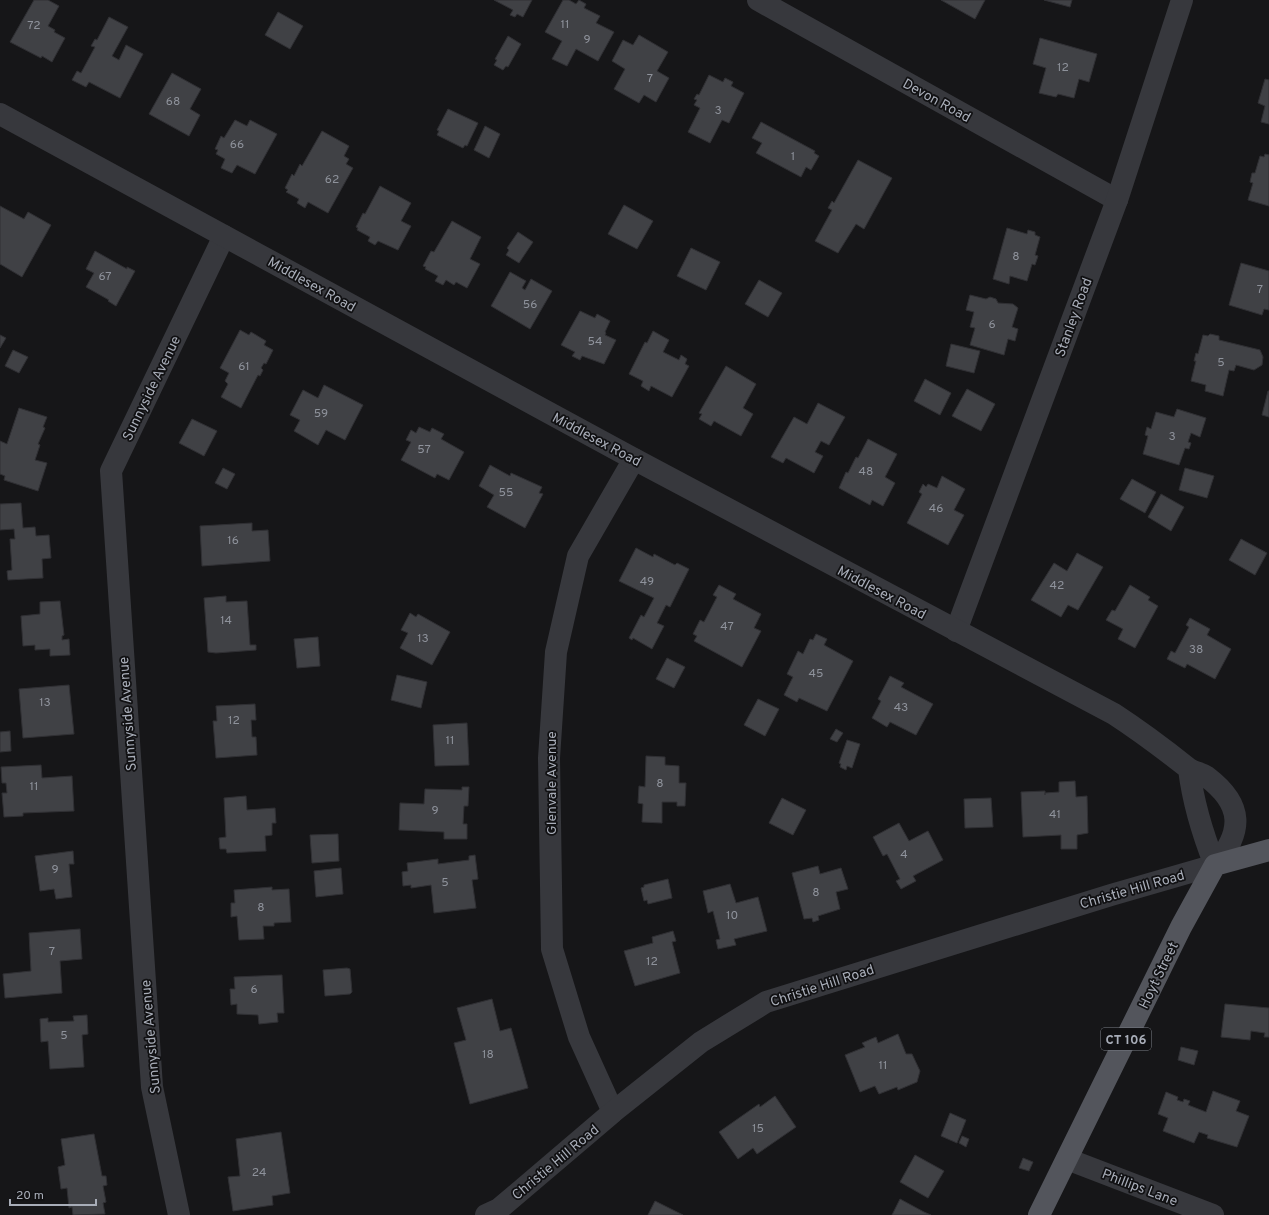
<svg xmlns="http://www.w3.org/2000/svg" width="1269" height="1215" viewBox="0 0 1269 1215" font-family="Overpass,sans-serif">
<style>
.building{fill:#404145;stroke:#303034}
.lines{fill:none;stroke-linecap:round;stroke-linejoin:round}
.minor{stroke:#37383d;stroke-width:22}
.tertiary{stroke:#37383d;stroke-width:22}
.primary{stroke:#53555c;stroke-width:22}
.labels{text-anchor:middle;stroke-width:3.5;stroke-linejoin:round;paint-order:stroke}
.number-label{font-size:12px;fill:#8e929b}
.shield{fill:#111113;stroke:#7b7e86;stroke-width:1}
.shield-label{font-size:13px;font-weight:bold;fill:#a8adb8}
.street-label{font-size:14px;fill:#a8adb8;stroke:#111113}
</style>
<rect width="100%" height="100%" fill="#161618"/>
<g class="building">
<polygon points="34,0 48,0 59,6 48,26 55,30 54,32 65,38 52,62 42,56 41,58 10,42"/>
<polygon points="494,0 532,0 523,17 517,14 515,17 510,15 513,10"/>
<polygon points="563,0 569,0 576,4 579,0 586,4 584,8 600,16 596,23 614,32 598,61 576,49 567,66 552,59 562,41 545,32"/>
<polygon points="941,0 985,0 975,19"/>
<polygon points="1044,0 1072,0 1070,7"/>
<polygon points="278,12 303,26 290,49 265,35"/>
<polygon points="109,17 128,27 112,56 119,60 126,45 143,54 120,98 89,82 86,87 72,80 77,71 81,73 95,47 91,46 95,39 97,40"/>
<polygon points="639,35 668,52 657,71 669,78 656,102 644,95 639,103 614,89 625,69 612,61 623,40 633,45"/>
<polygon points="508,36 521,44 508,67 506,66 503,70 494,65 497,60 495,59"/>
<polygon points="1040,38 1097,54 1089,82 1079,79 1074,98 1058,94 1056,97 1039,93 1046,68 1033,64"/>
<polygon points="172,73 201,89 190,109 200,115 189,136 149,114"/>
<polygon points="709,75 723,82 725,78 733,82 731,86 744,93 729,123 722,120 710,143 688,132 700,108 694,105 697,100 694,99 697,94 699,95"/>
<polygon points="1265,79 1269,80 1269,124 1261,122 1265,106 1258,103"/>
<polygon points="448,109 478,123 467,146 465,145 463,148 437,135 439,131 437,130"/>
<polygon points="235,120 247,126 250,120 277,134 255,174 237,165 232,173 221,168 225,159 216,154 218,150 215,149 221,136 224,138"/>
<polygon points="761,122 815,151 814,153 819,156 811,170 806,167 801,177 756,153 762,143 752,138"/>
<polygon points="485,126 500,134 489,158 474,150"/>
<polygon points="322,131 349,146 344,156 349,159 346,164 353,168 328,213 308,202 305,208 297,203 299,199 286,192 288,190 285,188 292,174 294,176 300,164 302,166"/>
<polygon points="1265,154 1269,155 1269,206 1248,200 1253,183 1250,182 1252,173 1255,173 1260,156 1264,157"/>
<polygon points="858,160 892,178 864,229 856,224 838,253 815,241 832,210 828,208 832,201 834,203"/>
<polygon points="380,186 411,203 401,221 411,226 398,250 378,241 375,245 368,241 370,237 357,230 358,228 356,227 363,213 365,214"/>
<polygon points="624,205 653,221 637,249 608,234"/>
<polygon points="0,206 24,219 28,212 51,225 22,277 0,264"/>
<polygon points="452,221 481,237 470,259 480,264 467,288 456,282 454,285 446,280 443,285 435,281 438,276 425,269 426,267 423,266 431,251 434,252"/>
<polygon points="1007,228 1027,234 1028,230 1035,232 1035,235 1040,237 1035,255 1038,256 1035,265 1032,264 1027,281 1010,276 1009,284 993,279"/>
<polygon points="518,232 533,242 519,263 506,255 509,250 507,248"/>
<polygon points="691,248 720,262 706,290 677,276"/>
<polygon points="95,251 127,269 127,267 135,271 116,306 108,301 109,300 86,287 94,273 86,269"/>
<polygon points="1241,263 1269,271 1269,310 1264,309 1262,315 1229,305"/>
<polygon points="510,272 526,281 522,288 525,290 531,279 552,291 530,329 491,306"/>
<polygon points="759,280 782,293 768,317 745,304"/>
<polygon points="970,295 986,299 990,297 996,299 998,303 1013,304 1018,308 1012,327 1018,329 1015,341 1008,339 1004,355 970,345 975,328 970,327 974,312 966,310"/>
<polygon points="580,311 595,318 597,314 610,321 605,332 606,333 605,335 616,340 604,364 582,356 580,360 572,356 575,352 561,345"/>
<polygon points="240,330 249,335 251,332 266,341 264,345 273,350 266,364 264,363 261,368 263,370 260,376 258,375 241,408 221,397 228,384 225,381 229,373 220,368"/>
<polygon points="653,331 669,340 663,352 679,360 681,355 687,359 685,364 689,366 672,397 651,386 649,391 641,386 643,381 629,374 645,342 647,343"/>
<polygon points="1210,334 1219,336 1219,340 1260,350 1263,357 1262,365 1254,370 1236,365 1234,371 1229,370 1223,396 1205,391 1206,385 1191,381 1196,361 1194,361 1196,353 1198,354 1203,335 1208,336"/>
<polygon points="0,335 6,338 0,348"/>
<polygon points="951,344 980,351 974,373 946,366"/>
<polygon points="13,350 28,357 19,373 5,366"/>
<polygon points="726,366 756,384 743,408 753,414 741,436 714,421 711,426 699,419 702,414 699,413"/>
<polygon points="925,379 951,393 940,415 914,401"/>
<polygon points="324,385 363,405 345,440 326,430 318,445 294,431 300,420 290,415 303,390 318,398"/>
<polygon points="967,389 995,404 981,431 952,416"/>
<polygon points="1268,391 1269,391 1269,417 1262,415"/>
<polygon points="818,403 845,417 829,445 821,441 815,452 823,456 814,473 786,458 783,463 771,457 794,417 807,424"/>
<polygon points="19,408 47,417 43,427 45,428 38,444 40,445 35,460 47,463 38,491 4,480 5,476 0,474 0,441 7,444"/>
<polygon points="1177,409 1206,418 1200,437 1191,433 1188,442 1191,443 1189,449 1185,448 1179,465 1143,454 1148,436 1145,435 1147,427 1151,429 1156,412 1174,417"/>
<polygon points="192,419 217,431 204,456 179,443"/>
<polygon points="419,427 430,432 432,428 444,434 441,439 464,452 449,480 437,474 435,478 401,460 411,442 406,440 411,430 416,433"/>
<polygon points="868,439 897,454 885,477 895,483 883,506 872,500 870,505 839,488 846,472 848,473 856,457 858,458"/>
<polygon points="490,465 510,476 511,473 542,487 539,493 543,494 525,528 487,507 494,495 479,486"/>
<polygon points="223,468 235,474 227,489 215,483"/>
<polygon points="1185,468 1214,476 1207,498 1179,490"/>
<polygon points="942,476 965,489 954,510 964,515 948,545 907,523 922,494 919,492 923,484 926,487 928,484 937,488"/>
<polygon points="1132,479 1156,492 1145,513 1120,499"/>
<polygon points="1161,494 1184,507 1171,531 1148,517"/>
<polygon points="21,503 23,528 35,527 36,536 49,535 51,558 42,559 43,578 8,580 7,571 12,570 10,539 15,539 14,529 0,530 0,504"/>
<polygon points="252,523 252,531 268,530 270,561 202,566 200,526"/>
<polygon points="1241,539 1267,553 1255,575 1229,560"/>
<polygon points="636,548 653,557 654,554 675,565 677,563 689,569 670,607 666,605 657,623 664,626 652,649 633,638 632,640 629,638 641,615 644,617 654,598 619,581"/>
<polygon points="1077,553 1103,567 1078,610 1068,605 1061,617 1031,600 1054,563 1067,571"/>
<polygon points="719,585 736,594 733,599 761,614 754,628 761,631 742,667 694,641 697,636 693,634 700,620 704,622 717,597 713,595"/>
<polygon points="1130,585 1150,597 1148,600 1158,606 1135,648 1118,639 1123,629 1106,620 1112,610 1115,611"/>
<polygon points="226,596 226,602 247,601 250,645 256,645 256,650 216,653 208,652 204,598"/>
<polygon points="60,601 64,635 62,636 62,640 69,639 70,655 50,656 50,649 35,650 35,645 23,646 21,616 40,614 40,602"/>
<polygon points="410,613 416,617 418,614 450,632 432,665 400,648 408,633 401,630"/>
<polygon points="1190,618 1210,629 1207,635 1231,649 1215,679 1187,664 1185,668 1167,659 1171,651 1175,653 1189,627 1186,625"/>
<polygon points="816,634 827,639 824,645 853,661 827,711 799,698 797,702 784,695 793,677 787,674 798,651 803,654 810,639 813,640"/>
<polygon points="318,637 320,666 297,668 294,639"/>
<polygon points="667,658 685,667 674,688 656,679"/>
<polygon points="397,675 427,682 421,708 391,700"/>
<polygon points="890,676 904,683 901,687 933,704 916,735 890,722 887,727 872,718 881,701 878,699"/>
<polygon points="69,685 74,734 23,738 19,689"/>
<polygon points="758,699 779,709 765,736 744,725"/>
<polygon points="255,704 256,720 251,720 252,737 256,737 257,755 216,758 213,721 217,721 216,706"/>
<polygon points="467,723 469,765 435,766 433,725"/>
<polygon points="836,729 843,733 837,742 830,739"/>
<polygon points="10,731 11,751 0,752 0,732"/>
<polygon points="847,740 860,744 852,768 847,766 846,770 840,767 841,764 839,763"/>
<polygon points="646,756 665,757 665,765 679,766 679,783 686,783 685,806 677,806 677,802 662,802 662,823 642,822 643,804 638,803 639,786 645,787"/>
<polygon points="41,765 42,778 72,776 74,811 23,813 23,816 4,817 2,793 7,793 6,783 2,783 1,767"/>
<polygon points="1075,781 1076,797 1087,796 1088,833 1077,835 1077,849 1061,849 1061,835 1023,837 1021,792 1045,791 1045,795 1045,793 1059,792 1059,782"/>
<polygon points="462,787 469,787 468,806 464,806 463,824 467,824 467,839 444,839 444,832 399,830 400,803 424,804 425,789 462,790"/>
<polygon points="246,796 247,810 275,808 276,823 272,823 272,835 265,836 266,851 227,853 226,849 220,849 219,838 226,837 224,798"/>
<polygon points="782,798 806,810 793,835 769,823"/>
<polygon points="991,798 993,827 965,828 964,799"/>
<polygon points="899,823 909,841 928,831 943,860 913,876 916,881 901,889 896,881 900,879 887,854 883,856 873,837"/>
<polygon points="338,834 339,861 312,863 310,835"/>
<polygon points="73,851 74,864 69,864 72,897 56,899 54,889 40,891 35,856"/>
<polygon points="475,855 478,879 472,880 476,908 434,913 431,885 411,888 411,885 403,886 402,872 408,871 407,863 438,859 438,864 469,860 469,856"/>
<polygon points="818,866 820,874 841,868 848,889 836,892 840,909 818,916 819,920 813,922 812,918 804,919 792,873"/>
<polygon points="341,868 343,894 316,897 314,871"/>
<polygon points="668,879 672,898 648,904 647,900 644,901 641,888 644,887 644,885"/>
<polygon points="730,884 736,903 758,897 767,931 734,939 736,945 718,949 716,940 720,939 713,911 708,913 703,891"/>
<polygon points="272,887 272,890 289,889 291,922 274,923 274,926 263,926 264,939 239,940 237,916 231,917 231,903 235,903 234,890"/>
<polygon points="80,929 82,959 60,961 62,993 5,998 3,974 31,971 29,933"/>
<polygon points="673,931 676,941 672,942 680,973 635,986 624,951 653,943 652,937"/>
<polygon points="347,968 350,969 352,992 350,994 325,996 323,970"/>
<polygon points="282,975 284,1013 277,1013 278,1022 259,1024 258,1015 237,1014 237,1004 231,1005 230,989 235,989 234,977"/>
<polygon points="492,999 500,1031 511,1028 528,1088 470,1104 454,1043 466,1040 457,1008"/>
<polygon points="1225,1004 1269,1008 1269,1037 1264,1037 1265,1033 1251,1031 1250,1040 1221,1037"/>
<polygon points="87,1015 88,1034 82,1035 84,1067 50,1069 48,1041 41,1042 40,1019 48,1018 48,1022 74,1021 73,1016"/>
<polygon points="898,1034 906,1054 912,1054 920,1071 917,1082 898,1090 897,1087 879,1094 875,1086 860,1092 845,1055 865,1047 862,1043 876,1037 878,1043"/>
<polygon points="1181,1047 1198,1051 1194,1065 1178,1060"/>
<polygon points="1213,1091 1240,1101 1236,1111 1249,1116 1237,1147 1207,1138 1208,1135 1199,1132 1194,1143 1163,1131 1168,1118 1158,1114 1166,1092 1178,1097 1177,1100 1183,1102 1184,1099 1190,1101 1188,1105 1206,1112"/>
<polygon points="775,1096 796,1127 757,1154 753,1148 738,1159 719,1132 759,1104 760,1107"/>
<polygon points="950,1113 966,1120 957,1143 941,1136"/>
<polygon points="281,1132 290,1193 272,1196 273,1205 233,1211 228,1177 240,1176 236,1139"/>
<polygon points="94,1134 102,1176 106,1176 107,1185 103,1186 106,1202 103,1203 105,1214 73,1215 72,1207 69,1208 67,1188 61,1189 58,1167 65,1165 61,1139"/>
<polygon points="962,1136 969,1139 966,1147 959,1143"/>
<polygon points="915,1155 944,1171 928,1198 900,1182"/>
<polygon points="1023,1158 1033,1162 1029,1171 1019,1168"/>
<polygon points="900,1199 924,1212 931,1215 892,1215"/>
<polygon points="655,1201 683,1215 648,1215"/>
</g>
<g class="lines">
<g class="minor">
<polyline points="758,0 1117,200"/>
<polyline points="956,631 1117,200 1182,0"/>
<polyline points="613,1112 579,1037 552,949 549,758 556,652 578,556 634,459"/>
<polyline points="1067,1159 1213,1215"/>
<polyline points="179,1215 152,1087 111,471 224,236"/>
<polyline points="486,1215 499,1209 613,1112 701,1042 766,1002 1111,895 1215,865"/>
</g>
<path class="tertiary" d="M0,114L634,459L1114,714C1140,731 1164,749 1188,768C1193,772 1201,773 1207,777C1244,805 1243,832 1215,865C1203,835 1193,802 1189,769"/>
<polyline class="primary" points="1039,1215 1181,927 1215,865 1269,850"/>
</g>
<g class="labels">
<g class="number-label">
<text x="565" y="28">11</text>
<text x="34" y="29">72</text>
<text x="587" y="43">9</text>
<text x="1063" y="71">12</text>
<text x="650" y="82">7</text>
<text x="173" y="105">68</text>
<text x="718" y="114">3</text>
<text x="237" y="148">66</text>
<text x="793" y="160">1</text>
<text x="332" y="183">62</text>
<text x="1016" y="260">8</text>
<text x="105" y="280">67</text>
<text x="1260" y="293">7</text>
<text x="530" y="308">56</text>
<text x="992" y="328">6</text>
<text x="595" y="345">54</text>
<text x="1221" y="366">5</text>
<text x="244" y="370">61</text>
<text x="321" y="417">59</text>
<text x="1172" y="440">3</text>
<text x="424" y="453">57</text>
<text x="866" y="475">48</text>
<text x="506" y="496">55</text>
<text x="936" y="512">46</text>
<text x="233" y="544">16</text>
<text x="647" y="585">49</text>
<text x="1057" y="589">42</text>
<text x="226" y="624">14</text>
<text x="727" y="630">47</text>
<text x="423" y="642">13</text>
<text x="1196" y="653">38</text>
<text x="816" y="677">45</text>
<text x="45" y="706">13</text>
<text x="901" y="711">43</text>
<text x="234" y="724">12</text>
<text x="450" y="744">11</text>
<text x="660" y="787">8</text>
<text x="34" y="790">11</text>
<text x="435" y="814">9</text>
<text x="1055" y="818">41</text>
<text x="904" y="858">4</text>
<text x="55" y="873">9</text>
<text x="445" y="886">5</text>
<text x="816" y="896">8</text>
<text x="261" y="911">8</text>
<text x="732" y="919">10</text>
<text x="52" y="955">7</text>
<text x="652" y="965">12</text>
<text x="254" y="993">6</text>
<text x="64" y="1039">5</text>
<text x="488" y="1058">18</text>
<text x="883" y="1069">11</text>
<text x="758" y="1132">15</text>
<text x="259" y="1176">24</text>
</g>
<rect class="shield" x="1101" y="1028" width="50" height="22" rx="3"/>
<g class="shield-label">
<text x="1126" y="1044">CT 106</text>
</g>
<g class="street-label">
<text transform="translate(937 100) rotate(29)" y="5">Devon Road</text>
<text transform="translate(312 284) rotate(29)" y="5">Middlesex Road</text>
<text transform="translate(1073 317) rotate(-70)" y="5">Stanley Road</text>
<text transform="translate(151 388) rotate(-64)" y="5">Sunnyside Avenue</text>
<text transform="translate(597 439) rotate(28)" y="5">Middlesex Road</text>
<text transform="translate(882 592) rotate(28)" y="5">Middlesex Road</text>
<text transform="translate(127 714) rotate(-94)" y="5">Sunnyside Avenue</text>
<text transform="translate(551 783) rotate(-90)" y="5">Glenvale Avenue</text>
<text transform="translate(1132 889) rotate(-16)" y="5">Christie Hill Road</text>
<text transform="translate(1158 975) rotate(-64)" y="5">Hoyt Street</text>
<text transform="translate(822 985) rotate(-18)" y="5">Christie Hill Road</text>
<text transform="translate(150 1037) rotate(-95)" y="5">Sunnyside Avenue</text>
<text transform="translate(555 1162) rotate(-40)" y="5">Christie Hill Road</text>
<text transform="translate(1140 1187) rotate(21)" y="5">Phillips Lane</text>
</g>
</g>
<path d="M10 1199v6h86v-6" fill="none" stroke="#a8adb8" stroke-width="2"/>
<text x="16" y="1199" font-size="12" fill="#a8adb8" stroke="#111113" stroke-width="3" paint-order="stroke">20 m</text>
</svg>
